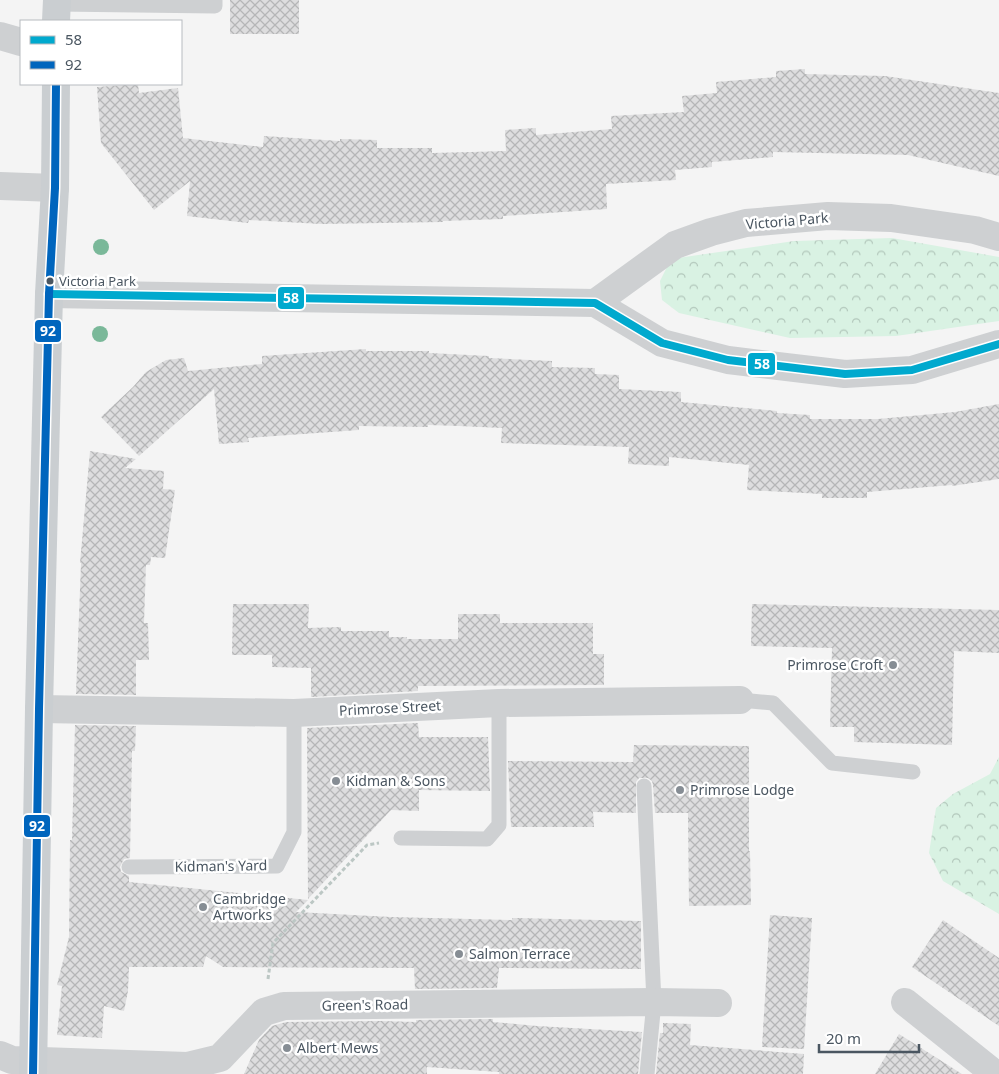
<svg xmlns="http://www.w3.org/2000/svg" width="999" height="1074" viewBox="0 0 999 1074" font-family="'Noto Sans',sans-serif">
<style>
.forest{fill:url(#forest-crowns)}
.building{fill:url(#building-cross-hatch)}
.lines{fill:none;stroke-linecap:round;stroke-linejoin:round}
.path{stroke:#bcc7c4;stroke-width:3;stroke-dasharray:4 2.5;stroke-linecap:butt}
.service{stroke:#ced0d2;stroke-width:15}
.minor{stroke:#ced0d2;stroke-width:28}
.primary{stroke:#caced1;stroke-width:28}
.bus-1-casing{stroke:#fff;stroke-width:11}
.bus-2-casing{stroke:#fff;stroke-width:11}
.bus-1{stroke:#00a9ce;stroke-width:8}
.bus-2{stroke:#0065bd;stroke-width:8}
.tree{fill:#7ab899}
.bus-dot{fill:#4a5661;stroke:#fff;stroke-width:2}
.poi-dot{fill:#868d94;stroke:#fff;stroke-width:2}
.labels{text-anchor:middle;stroke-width:5;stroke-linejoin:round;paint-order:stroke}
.bus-label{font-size:13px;fill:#4a5661;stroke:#fff;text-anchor:start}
.street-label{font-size:14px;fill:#4a5661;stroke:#fff}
.poi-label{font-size:14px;fill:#4a5661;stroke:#fff;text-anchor:start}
.line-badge{stroke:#fff;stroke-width:2}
.badge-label{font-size:14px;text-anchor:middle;font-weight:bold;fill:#fff}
</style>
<defs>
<pattern id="forest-crowns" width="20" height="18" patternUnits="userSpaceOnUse" patternTransform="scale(1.25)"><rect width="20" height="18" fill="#d9f2e3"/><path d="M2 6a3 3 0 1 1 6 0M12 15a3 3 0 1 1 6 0" fill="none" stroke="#b2c7bb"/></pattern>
<pattern id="building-cross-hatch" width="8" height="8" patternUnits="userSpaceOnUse" patternTransform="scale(1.25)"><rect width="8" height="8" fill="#ddddde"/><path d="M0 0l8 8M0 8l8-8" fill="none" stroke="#b5b6b7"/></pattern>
</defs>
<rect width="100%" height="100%" fill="#f4f4f4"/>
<g class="forest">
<polygon points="892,238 999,257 999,321 896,336 790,338 679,313 662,300 660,281 671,259 794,241"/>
<polygon points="999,757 999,914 943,881 929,853 936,808 953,794 990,774"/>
</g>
<g class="building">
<rect x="230" y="0" width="69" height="34"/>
<polygon points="805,69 805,74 885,76 999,93 999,176 908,155 773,152 773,157 712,162 712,167 675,170 676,180 606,184 607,209 503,216 503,219 443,221 443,222 321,224 249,220 248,223 187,216 190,181 154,210 101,143 97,87 138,84 139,93 178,88 183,138 263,147 264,136 340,141 340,139 377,140 377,148 432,148 432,153 471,152 506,151 505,130 536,128 536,135 612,129 611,116 684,112 682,96 717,93 716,82 776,77 776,71"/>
<polygon points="366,349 366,351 429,351 429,353 489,356 489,358 552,361 552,367 595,368 595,374 619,375 619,389 681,392 681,402 777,411 777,413 810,415 810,419 878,419 955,412 999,404 999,479 952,486 952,485 867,492 867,498 822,498 822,494 747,490 749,465 669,457 669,466 628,464 629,447 501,443 502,428 459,426 428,425 428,427 359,426 359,430 248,438 249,442 219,444 214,389 139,456 101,417 133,387 146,372 166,360 184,358 188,371 262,364 262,356"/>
<polygon points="90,451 136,459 125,468 164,471 163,489 175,490 165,558 151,557 150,565 146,565 144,623 148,623 149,660 136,660 136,695 76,694 81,563 80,563"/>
<polygon points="233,604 309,604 308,628 341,627 341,631 389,631 389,637 407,637 407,639 458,639 458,614 500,614 500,623 593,623 593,654 604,654 604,685 418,686 418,691 311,697 311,668 272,667 272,655 232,655"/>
<polygon points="752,604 999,610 999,653 954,651 952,745 854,742 854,727 830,727 832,648 751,646"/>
<polygon points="418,723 419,737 488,737 490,791 419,790 419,811 391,810 308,899 307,728"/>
<polygon points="75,725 136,726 135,751 132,751 130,858 124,859 120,867 121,872 129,876 129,882 308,900 296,912 391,917 512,920 512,918 516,918 641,921 641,969 499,968 497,988 415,989 414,968 223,967 206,956 203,967 129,967 128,991 124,1011 104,1006 102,1038 57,1035 62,986 57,985 69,937 70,840 72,840"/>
<polygon points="634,745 749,746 749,851 750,851 751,905 689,906 688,813 655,813 653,785 652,781 648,778 639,778 636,782 636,813 593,812 594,827 511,827 508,761 633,762"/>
<polygon points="770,915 812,918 804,1049 762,1047"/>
<polygon points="943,920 999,958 999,1026 912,967"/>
<polygon points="493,1019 493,1022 537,1026 642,1032 638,1074 499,1074 499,1072 427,1067 427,1074 244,1074 259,1040 272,1026 286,1022 381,1021 416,1022 416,1020"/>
<polygon points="663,1023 691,1024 690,1045 804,1054 803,1074 656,1074 660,1033 663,1033"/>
<polygon points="899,1034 962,1074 875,1074"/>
</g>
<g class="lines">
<polyline class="path" points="268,979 273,943 367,845 379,843"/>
<g class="service">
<polyline points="57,4 215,6 215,0"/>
<polyline points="740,700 773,703 832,763 913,772"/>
<polyline points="644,786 654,1002 647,1074"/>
<polyline points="401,838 487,839 499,825 499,703"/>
<polyline points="129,867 277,866 294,832 294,713"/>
</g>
<g class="minor">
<polyline points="0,36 21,42"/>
<polyline points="0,186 55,188"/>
<polyline points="49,294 595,303 662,343 728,360 845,374 912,370 999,344"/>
<polyline points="595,303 675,245 711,232 746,223 828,216 891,218 975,230 999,237"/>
<polyline points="39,709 294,713 499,703 740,700"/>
<polyline points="905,1002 995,1074"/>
<polyline points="0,1055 12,1060 187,1066 220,1058 264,1012 284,1006 654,1002 718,1003"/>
</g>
<g class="primary">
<polyline points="56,21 57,0"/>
<polyline points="33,1074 39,709 49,294 55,188 56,84"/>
</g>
<g class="bus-1-casing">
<polyline id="bus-1" points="49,294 595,303 662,343 728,360 845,374 912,370 999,344"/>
</g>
<g class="bus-2-casing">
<polyline id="bus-2" points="33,1074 39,709 49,294 55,188 56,84"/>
</g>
<use href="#bus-1" class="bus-1"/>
<use href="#bus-2" class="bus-2"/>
</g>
<g class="tree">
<circle cx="101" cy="247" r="8"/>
<circle cx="100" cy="334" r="8"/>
</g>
<circle class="bus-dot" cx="50" cy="281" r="4.5"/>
<g class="poi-dot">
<circle cx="893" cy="665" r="5"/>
<circle cx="336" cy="781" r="5"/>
<circle cx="680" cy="790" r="5"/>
<circle cx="203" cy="907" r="5"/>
<circle cx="459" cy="954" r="5"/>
<circle cx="287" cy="1048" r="5"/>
</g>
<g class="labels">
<g class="bus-label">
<text x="59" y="286">Victoria Park</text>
</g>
<g class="street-label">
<text transform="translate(787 221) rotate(-5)" y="5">Victoria Park</text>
<text transform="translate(390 708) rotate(-3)" y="5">Primrose Street</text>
<text transform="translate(221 866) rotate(-1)" y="5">Kidman's Yard</text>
<text transform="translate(365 1005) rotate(-1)" y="5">Green's Road</text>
</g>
<g class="poi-label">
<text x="883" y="670" text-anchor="end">Primrose Croft</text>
<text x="346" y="786">Kidman &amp; Sons</text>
<text x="690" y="795">Primrose Lodge</text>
<text x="213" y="904">Cambridge<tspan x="213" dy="16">Artworks</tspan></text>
<text x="469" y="959">Salmon Terrace</text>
<text x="297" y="1053">Albert Mews</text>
</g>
</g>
<g class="line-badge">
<rect x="277" y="286" width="28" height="24" rx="5" fill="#00a9ce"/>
<rect x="34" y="319" width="28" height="24" rx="5" fill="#0065bd"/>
<rect x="747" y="352" width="29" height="24" rx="5" fill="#00a9ce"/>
<rect x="23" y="814" width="28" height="24" rx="5" fill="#0065bd"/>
</g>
<g class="badge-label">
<text x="291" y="303">58</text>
<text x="48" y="336">92</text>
<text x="762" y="369">58</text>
<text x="37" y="831">92</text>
</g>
<rect x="20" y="20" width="162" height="65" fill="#ffffff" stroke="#b7bbc0"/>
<rect x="30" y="36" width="25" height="8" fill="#00a9ce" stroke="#b7bbc0"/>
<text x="65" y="45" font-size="15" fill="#4a5661">58</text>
<rect x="30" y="61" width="25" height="8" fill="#0065bd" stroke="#b7bbc0"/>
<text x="65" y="70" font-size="15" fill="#4a5661">92</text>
<path d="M819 1044v8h100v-8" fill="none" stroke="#4a5661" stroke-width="2.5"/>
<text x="826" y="1044" font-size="15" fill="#4a5661" stroke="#ffffff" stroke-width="4" paint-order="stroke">20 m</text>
</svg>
